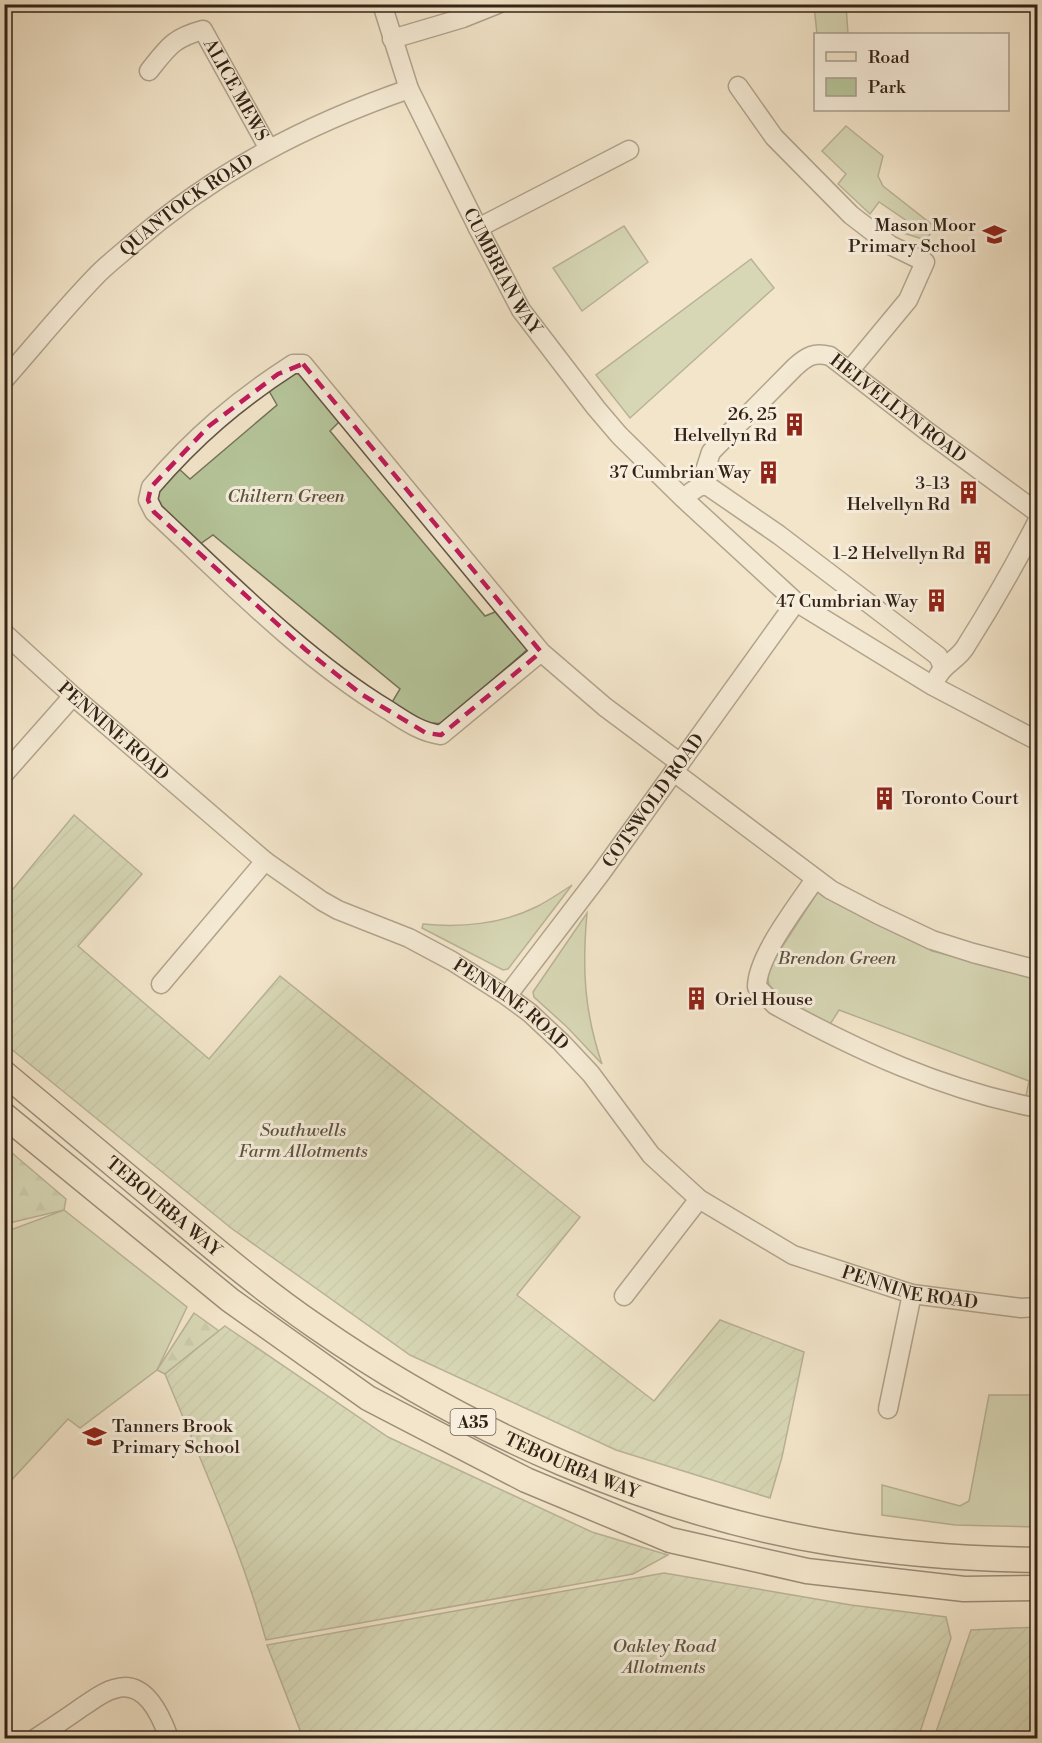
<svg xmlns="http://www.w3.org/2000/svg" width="1042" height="1743" viewBox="0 0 1042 1743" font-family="'Libre Bodoni',serif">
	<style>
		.green { fill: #b6c69b; stroke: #747459; stroke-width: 1.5 }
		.forest { fill: url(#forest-firs); stroke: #747459; stroke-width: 1.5 }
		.garden { fill: url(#garden-furrows); stroke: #747459; stroke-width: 1.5 }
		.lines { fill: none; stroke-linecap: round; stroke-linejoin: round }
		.minor-casing { stroke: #635444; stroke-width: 21 }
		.major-casing { stroke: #332317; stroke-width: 27 }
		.minor { stroke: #f7eedd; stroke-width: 18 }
		.major { stroke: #f3e5ca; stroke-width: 24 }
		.marked { fill: none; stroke: #c2185b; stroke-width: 4.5; stroke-dasharray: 12 8; stroke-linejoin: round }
		.labels { text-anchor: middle; stroke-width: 6; stroke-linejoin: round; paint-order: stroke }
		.shield { fill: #f7eedd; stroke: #6e6052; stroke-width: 1.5 }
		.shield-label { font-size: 16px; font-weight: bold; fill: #332317 }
		.street-label { font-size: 18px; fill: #332317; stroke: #f7eedd }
		.poi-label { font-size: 18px; fill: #332317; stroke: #f7eedd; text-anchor: end }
		.park-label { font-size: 18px; font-style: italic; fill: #5a543f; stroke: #f7eedd }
	</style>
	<defs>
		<pattern id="forest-firs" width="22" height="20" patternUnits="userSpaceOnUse" patternTransform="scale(1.5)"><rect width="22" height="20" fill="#b6c69b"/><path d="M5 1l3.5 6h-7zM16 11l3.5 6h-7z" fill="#9daa85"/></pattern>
		<pattern id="garden-furrows" width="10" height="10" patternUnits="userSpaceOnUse" patternTransform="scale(1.5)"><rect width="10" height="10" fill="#b6c69b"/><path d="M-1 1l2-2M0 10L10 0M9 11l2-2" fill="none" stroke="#9daa85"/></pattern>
	</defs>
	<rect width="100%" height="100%" fill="#f3e5ca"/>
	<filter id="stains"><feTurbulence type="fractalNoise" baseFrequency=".00333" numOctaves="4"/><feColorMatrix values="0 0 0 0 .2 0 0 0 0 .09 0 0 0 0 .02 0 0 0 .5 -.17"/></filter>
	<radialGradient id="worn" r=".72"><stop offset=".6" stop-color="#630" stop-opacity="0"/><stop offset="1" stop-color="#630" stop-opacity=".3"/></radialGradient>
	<!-- green -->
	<path class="green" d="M814,5H846L848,34H817Z
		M846,126L883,156L878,176L883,186L935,227L926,240L900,232L907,221L879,202L870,214L838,184L846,174L822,151Z
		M624,226L648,262L582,311L553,268Z
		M751,259L774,288L630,418L596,375Z
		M299,372L343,418L330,431L485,616L500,610L528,649L444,723C424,726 408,713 391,704L400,689L213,535L200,544L156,505L157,493L177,467L190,479L277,405L269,391L289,376Z
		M572,885L508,969L503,970L422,928L423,924C460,928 502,924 536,907C548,901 560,893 572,885Z
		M819,890L932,951L1037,978V1098L1026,1096L1029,1081L839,1010L829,1026L773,992C766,982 767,975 771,964Z
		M587,913C582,968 584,1011 602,1064L567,1027L534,997L533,992Z
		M64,1210L187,1307L157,1370L80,1428L68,1419L5,1487V1232Z
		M989,1395H1037V1527L955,1525L882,1515V1485L960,1506L969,1501Z"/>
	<!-- forest -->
	<path class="forest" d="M5,1147L66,1199L64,1210L5,1224Z
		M194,1313L219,1331L165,1374L157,1370Z"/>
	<!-- garden -->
	<path class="garden" d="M74,815L142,874L78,946L209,1059L280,976L580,1217L517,1295L654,1401L720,1320L804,1352L782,1457L770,1498L616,1450L410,1355L231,1228L5,1044V883L13,889Z
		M225,1326L388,1437L592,1532L668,1555L633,1574L266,1640C241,1549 201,1461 165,1374Z
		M664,1573L851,1605L946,1617L951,1638L918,1738H303L267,1645Z
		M1037,1627V1738H934L971,1630Z"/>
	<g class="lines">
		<defs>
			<g id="minor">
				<path id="s1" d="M382,4L409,89L478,228L521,310L596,408L619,435L684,499L796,602L933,686L1038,741"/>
				<path d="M392,39L463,18L498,4"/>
				<path id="s2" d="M149,71C168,47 173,38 203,30L269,149"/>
				<path d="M738,86L774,137L851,215L890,245L925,262L908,300L850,370"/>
				<path d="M478,228L629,150"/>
				<path id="s3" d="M4,380C34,346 63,310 95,277C106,265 120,255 132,244C215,172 305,125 409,89"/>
				<path id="s4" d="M700,486L711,452L795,367C807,356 814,352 830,356L928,432L1038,513"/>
				<path d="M691,492L700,486H708L779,535L938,656L943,667"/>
				<path id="s5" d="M4,633L73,696L265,861L322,901L338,910L409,938L452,961L507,996L530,1013L561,1042L591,1074L651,1155L699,1199L793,1255L912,1294L1021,1308L1038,1307"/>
				<path d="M541,652L441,735C420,732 405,721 388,710C301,657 228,581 154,512L148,500L151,487C194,437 237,400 293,364H303L541,652L605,707L680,763"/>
				<path d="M938,676C945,663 959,659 966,646C992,605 1016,563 1038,520"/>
				<path d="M674,772L831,890L877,914L932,940L973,953L1038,970"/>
				<path d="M4,774L73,696"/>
				<path d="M815,879C798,905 757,956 757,987L775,1005C858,1051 944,1090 1038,1108"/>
				<path d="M161,984L265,861"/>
				<path id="s6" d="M507,996L601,873L796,602"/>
				<path d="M624,1296L699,1199"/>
				<path d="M888,1409L912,1294"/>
				<path d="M36,1738C51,1728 67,1718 82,1707C92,1701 102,1692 114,1689C145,1678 161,1716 169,1738"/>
			</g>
			<g id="major">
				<path id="s7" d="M4,1073C57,1117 110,1161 162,1205C212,1247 261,1289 315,1326C467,1432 649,1513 832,1543C900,1554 969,1559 1038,1560"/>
				<path d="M4,1115L230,1300L368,1398L526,1480L670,1540L807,1571L964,1589L1038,1588"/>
			</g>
		</defs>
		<!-- minor casing -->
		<use href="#minor" class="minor-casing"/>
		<!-- major casing -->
		<use href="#major" class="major-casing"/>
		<!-- minor -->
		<use href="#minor" class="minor"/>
		<!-- major -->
		<use href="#major" class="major"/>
	</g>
	<!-- marked area -->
	<path d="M0 0H1042V1743H0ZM303,364L541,652L441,735L426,733L361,694L306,650L154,512L148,500L151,487L209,426L278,374Z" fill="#f3e5ca" fill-opacity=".55" fill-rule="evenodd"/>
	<path class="marked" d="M303,364L541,652L441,735L426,733L361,694L306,650L154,512L148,500L151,487L209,426L278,374Z"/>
	<!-- icons -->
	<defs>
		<symbol id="school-bare" viewBox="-9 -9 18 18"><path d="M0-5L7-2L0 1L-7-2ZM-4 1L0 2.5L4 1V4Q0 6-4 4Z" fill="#8f2418" stroke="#f7eedd" stroke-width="2.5" paint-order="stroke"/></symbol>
		<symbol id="building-bare" viewBox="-9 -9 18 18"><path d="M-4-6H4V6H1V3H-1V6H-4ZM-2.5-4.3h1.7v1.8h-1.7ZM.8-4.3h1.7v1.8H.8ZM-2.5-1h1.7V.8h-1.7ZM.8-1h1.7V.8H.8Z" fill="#8f2418" stroke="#f7eedd" stroke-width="2.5" paint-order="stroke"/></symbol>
	</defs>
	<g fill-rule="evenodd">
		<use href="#school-bare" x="978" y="218" width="33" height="33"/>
		<use href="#building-bare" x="778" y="408" width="33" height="33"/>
		<use href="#building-bare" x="752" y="456" width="33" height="33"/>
		<use href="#building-bare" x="952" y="476" width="33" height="33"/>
		<use href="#building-bare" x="966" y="536" width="33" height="33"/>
		<use href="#building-bare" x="920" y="584" width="33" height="33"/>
		<use href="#building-bare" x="868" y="782" width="33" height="33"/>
		<use href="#building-bare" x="680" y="982" width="33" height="33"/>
		<use href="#school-bare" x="78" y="1420" width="33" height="33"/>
	</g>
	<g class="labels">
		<!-- shield labels -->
		<rect class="shield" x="450.5" y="1409" width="45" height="26" rx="4.5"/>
		<g class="shield-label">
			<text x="473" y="1428">A35</text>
		</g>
		<!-- street labels -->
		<g class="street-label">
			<text dy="6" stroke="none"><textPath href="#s2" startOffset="138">ALICE MEWS</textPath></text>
			<text dy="6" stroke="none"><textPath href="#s3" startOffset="254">QUANTOCK ROAD</textPath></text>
			<text dy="6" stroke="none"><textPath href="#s1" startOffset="294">CUMBRIAN WAY</textPath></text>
			<text dy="6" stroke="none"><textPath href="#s4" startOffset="280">HELVELLYN ROAD</textPath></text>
			<text dy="6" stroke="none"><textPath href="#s5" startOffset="147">PENNINE ROAD</textPath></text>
			<text dy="6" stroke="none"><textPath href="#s6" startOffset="244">COTSWOLD ROAD</textPath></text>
			<text dy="6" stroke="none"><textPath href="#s5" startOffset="633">PENNINE ROAD</textPath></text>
			<text dy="6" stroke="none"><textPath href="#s7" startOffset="208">TEBOURBA WAY</textPath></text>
			<text dy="6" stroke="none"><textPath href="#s5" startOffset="1137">PENNINE ROAD</textPath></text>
			<text dy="6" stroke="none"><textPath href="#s7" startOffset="694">TEBOURBA WAY</textPath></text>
		</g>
		<!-- poi labels -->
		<g class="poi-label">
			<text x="976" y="231">Mason Moor<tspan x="976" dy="21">Primary School</tspan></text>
			<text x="777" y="420">26, 25<tspan x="777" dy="21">Helvellyn Rd</tspan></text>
			<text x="751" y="478">37 Cumbrian Way</text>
			<text x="950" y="489">3-13<tspan x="950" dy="21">Helvellyn Rd</tspan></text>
			<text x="965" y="559">1-2 Helvellyn Rd</text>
			<text x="918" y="607">47 Cumbrian Way</text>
			<text x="902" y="804" text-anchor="start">Toronto Court</text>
			<text x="715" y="1005" text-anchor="start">Oriel House</text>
			<text x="112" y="1432" text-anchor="start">Tanners Brook<tspan x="112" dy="21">Primary School</tspan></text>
		</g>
		<!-- park labels -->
		<g class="park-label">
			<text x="286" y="502">Chiltern Green</text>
			<text x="837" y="964">Brendon Green</text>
			<text x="303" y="1136">Southwells<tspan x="303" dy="21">Farm Allotments</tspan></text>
			<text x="664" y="1652">Oakley Road<tspan x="664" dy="21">Allotments</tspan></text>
		</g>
	</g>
	<!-- margin -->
	<rect width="1042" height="1743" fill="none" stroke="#f3e5ca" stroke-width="24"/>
	<rect x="6" y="6" width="1030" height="1731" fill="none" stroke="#332317" stroke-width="3"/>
	<rect x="12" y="12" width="1018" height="1719" fill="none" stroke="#332317" stroke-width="1.5"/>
	<!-- legend -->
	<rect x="814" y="33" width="195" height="78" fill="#f7eedd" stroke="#a99d8e" stroke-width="1.5"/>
	<rect x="826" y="52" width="30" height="9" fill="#f3e5ca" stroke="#a99d8e" stroke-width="1.5"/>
	<text x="868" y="63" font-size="18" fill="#332317">Road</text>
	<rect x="826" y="78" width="30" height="18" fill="#b6c69b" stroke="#a99d8e" stroke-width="1.5"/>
	<text x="868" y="93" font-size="18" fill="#332317">Park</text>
	<rect width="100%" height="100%" filter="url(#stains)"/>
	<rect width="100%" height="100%" fill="url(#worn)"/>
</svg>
